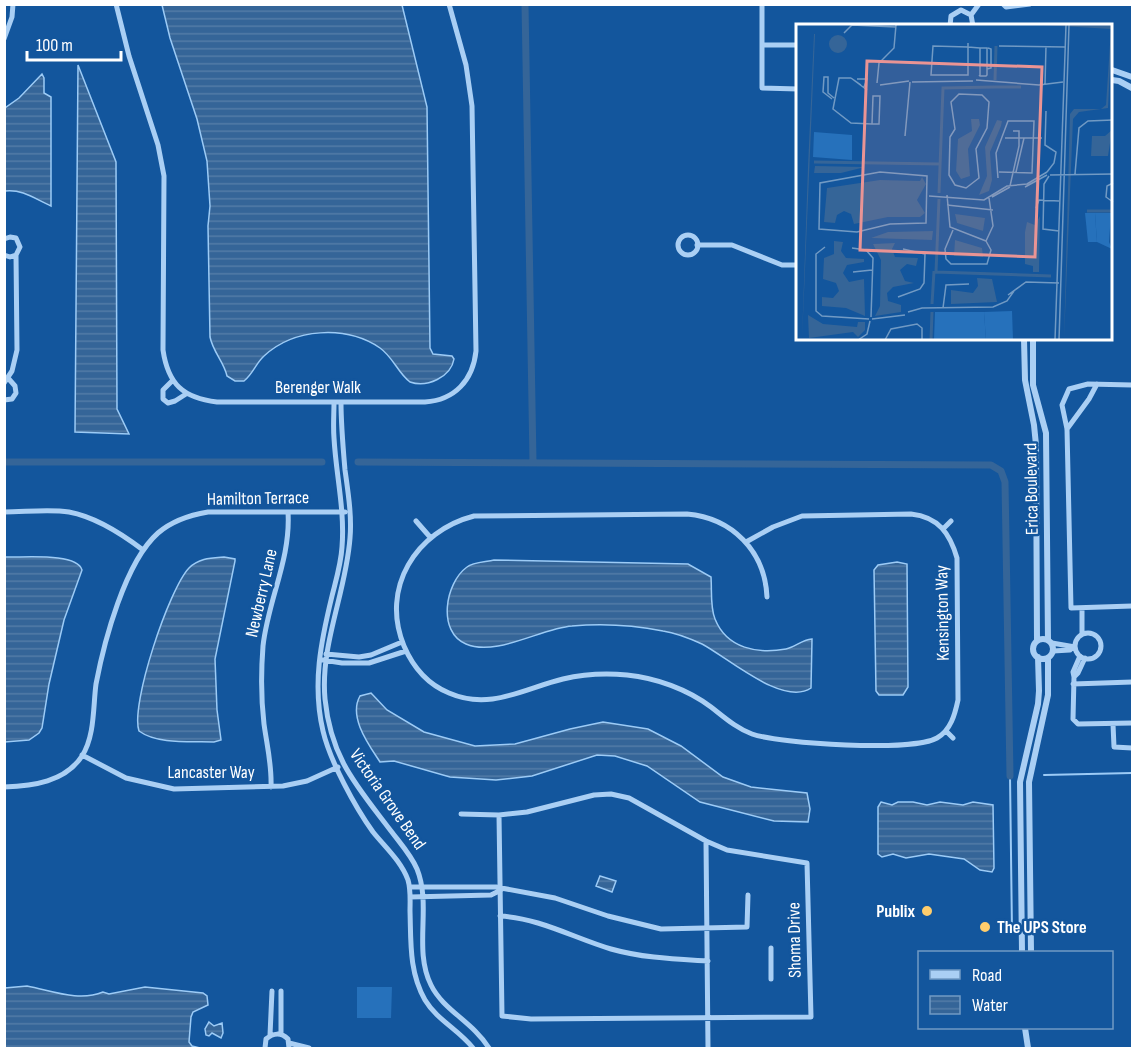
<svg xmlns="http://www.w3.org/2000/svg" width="1137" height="1053" viewBox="0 0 1137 1053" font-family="'Sofia Sans Condensed',sans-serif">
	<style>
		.green { fill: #2671bb }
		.water { fill: url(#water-rules); stroke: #9ccbf6; stroke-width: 1.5 }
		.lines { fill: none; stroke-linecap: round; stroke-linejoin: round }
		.stream { stroke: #9ccbf6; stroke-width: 2 }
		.canal { stroke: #356598; stroke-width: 7 }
		.minor { stroke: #aacff4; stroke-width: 5 }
		.tertiary { stroke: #aacff4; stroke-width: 6 }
		.poi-dot { fill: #ffcd6c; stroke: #13569d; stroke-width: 2 }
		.labels { text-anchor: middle; stroke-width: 5; stroke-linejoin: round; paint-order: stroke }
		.street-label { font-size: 18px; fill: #fff; stroke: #13569d }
		.poi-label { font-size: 18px; font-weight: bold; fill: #fff; stroke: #13569d; text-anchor: end }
		.inset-river { fill: none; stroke: #356598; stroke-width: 3 }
		.inset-road { fill: none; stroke: #719ac4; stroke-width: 1.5 }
		.view { fill: #ea9494; fill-opacity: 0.15; stroke: #ea9494; stroke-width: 3 }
		.inset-edge { fill: none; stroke: #fff; stroke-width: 3 }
	</style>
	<defs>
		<pattern id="water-rules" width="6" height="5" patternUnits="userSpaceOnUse" patternTransform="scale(1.5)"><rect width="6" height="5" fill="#356598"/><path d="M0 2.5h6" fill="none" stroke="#537ca7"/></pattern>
	</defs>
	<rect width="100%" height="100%" fill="#13569d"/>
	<!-- green -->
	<path class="green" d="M357,987H392L391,1018H357Z"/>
	<!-- water -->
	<path class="water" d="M162,5H402L427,107L430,348L433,354L452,356L454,359C451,377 427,388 410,382C398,373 393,357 380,348C346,325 294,328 264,356C256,363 253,374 244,381H235L227,376C224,362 213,352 210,337L208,226L210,206L207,161L197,119L170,38Z
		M78,65L116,162L117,409L129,434L75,432Z
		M42,74L44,78V93L51,97V206C35,199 23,189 5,191V108L19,98Z
		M5,557C21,558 77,552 82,570L64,620L49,684L42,728L39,733L29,740L5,742Z
		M224,557L235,559V561L215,659L217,710L221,740L214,742C192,741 158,745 139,731C130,705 169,589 189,568C199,558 211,558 224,557Z
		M494,560L688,564L711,577C712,591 710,607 715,619C727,649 758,654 786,649C796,647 801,640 812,639L811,688C783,707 727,657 702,644C691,639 676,633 663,631C633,625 603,623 572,626C542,628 496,657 466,644C437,632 445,583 467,567C473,562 486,562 494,560Z
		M897,562L907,564L908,687L903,695H879L876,691L874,570L878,565Z
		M371,693L387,710L424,732L475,746L515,744L570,729L603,722L648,729L681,746L723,777L751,787L807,793L810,809L808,822L774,821L700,802L647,766L615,756L597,755L532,776L496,780L450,777L394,761L380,762C369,745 348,717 360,696Z
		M881,802L892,805L898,802H913L927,805L940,802L963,805L973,802L993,805L994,868L992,872L980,870L964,859L929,854L906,858L893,854L882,857L878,854V807Z
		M600,876L616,881L612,892L596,886Z
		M27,986C53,991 79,1002 103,992L109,994L145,987L203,993L207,996L208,1005L193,1012L191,1017L189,1042L192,1046L200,1048H5V988Z
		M209,1022L214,1026L222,1023L223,1033L221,1038L212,1033L209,1036L206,1035L205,1029Z"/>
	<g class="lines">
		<!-- stream -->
		<path class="stream" d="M1044,775L1132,773
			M1010,776L1012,932"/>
		<!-- canal -->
		<path class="canal" d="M525,4L533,462
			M4,462H322
			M358,462L991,465L1001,471L1005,482L1010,776"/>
		<!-- minor -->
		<path class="minor" d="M116,4L129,56L158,145L164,176L163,350C168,384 183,398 217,402H425C455,400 473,380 476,351L472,106L466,65L449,4
			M762,4V88L798,89
			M1003,4L1006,7L1030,4
			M971,15L979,4
			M950,26L951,16L961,10L971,15L973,26
			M4,39L12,17L13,4
			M762,45H798
			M678 245a10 10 0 1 1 20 0a10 10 0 1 1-20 0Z
			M4,239L10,237L16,238L20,247L16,255L10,257L4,255
			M697,245H732L782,265H798
			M173,380L163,390V399L168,403L175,401L186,394
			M4,383L12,371L17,350L16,255
			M1132,385L1088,384L1069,389L1062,405L1067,429L1071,608L1132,606
			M4,400L12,399L16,393L15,386L8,378
			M334,402C334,414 333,426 334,438C336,475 345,510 342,547C341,564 336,580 332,596C321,641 312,684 323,731C330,761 355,807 373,832C385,847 401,861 408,880C411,890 410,901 410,911C411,942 409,972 425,1000C437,1020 459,1030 473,1048
			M341,402C341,425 343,447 345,470C348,492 352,516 350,538C346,593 320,644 325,699C331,759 357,786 391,831C400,843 411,855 417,869C432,906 413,949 431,985C443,1010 473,1022 489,1048
			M1067,429L1089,399L1097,384
			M4,512C25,512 49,509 69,512C96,517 122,534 143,550
			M416,521L430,537
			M944,528L951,521
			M746,542L773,527L802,516L911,514C939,517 950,534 957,558L958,700C955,714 951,730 937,738C913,752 780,744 752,734C736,728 724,717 711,707C687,689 656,678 627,675C605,673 584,674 563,679C525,688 490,711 449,693C427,684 413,667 404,646C380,588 416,531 474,516L687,514C732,518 765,551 767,597
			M1082,608V634
			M1075 646a13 13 0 1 1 26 0a13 13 0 1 1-26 0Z
			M1052,643L1075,647
			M1053,651L1070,650L1072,647
			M326,654L359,657L371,655L402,642
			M1080,656L1073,672L1074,677L1078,673L1085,658
			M323,660L342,663H369L406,651
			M1074,677L1073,719L1078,724L1132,723
			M1073,684L1132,682
			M1113,724L1114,747L1132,748
			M946,731L953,738
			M82,755L126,778L174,789L283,786L307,781L338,767
			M4,787C33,786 65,782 82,756C95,736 93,706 96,684C104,642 125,562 158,533C172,521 190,515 208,512H345
			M271,787C272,765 267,746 264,724C261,699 261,672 263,646C268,600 291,559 288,512
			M461,814L499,815L527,812L594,795L611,794L629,798L706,841L727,850L807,863L811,1017L531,1019L502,1016L499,815
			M706,841L708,1048
			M410,887H496L555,898L608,916L661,929L747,927L748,895
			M410,897L491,895L501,890
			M500,916C539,918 574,938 611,949C643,958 675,959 708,961
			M771,979V948
			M281,1034V991
			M270,1035L272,991
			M289,1043L309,1048
			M265,1048L266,1039C273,1033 281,1032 288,1039L289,1048"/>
		<!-- tertiary -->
		<path class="tertiary" d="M1112,70L1132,77
			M1112,80L1119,81L1132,88
			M1024,339L1025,380L1034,425L1036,445L1037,640
			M1033,339V385L1046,433L1048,640
			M1033 649a10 10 0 1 1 20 0a10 10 0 1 1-20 0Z
			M1022,952L1020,782L1038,704L1039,691L1038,657
			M1031,952L1029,782L1048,695V658
			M1025,1028L1028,1048"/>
	</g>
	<!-- markers -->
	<g class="poi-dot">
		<circle cx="927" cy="911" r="6"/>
		<circle cx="985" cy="927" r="6"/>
	</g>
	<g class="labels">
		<!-- street labels -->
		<g class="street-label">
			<text x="318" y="393">Berenger Walk</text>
			<text transform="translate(1031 489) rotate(-91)" y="6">Erica Boulevard</text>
			<text transform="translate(258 498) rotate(-1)" y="6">Hamilton Terrace</text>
			<text transform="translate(261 593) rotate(-77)" y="6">Newberry Lane</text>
			<text transform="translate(942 613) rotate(-91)" y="6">Kensington Way</text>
			<text x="211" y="778">Lancaster Way</text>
			<text transform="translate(388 799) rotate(55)" y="6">Victoria Grove Bend</text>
			<text transform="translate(794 940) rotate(-91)" y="6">Shoma Drive</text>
		</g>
		<!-- poi labels -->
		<g class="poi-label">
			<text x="915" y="917">Publix</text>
			<text x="997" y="933" text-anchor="start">The UPS Store</text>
		</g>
	</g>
	<!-- overview -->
	<g transform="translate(796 24)">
		<rect width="316" height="316" fill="#13569d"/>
		<path d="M289,189H299L301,218H292Z" fill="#2671bb"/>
		<path d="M18,108L56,111V136L17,133ZM299,189H315L313,218L316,225L301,218ZM139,288H188L190,316H138Z" fill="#2671bb"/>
		<path d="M216,287L217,316H190L188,288Z" fill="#2671bb"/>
		<path d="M247,1H316L312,84L283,88L277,95L268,316L274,90L278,85H305L310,81L315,5ZM18,10H19L6,316L12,143ZM33 20a9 9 0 1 1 18 0a9 9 0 1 1-18 0ZM175,95H183L184,101L172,125L174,152L165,155L160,147L162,115L176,107ZM201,96L206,97L205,102L194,128L196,156L193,167L183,171L191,152L189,123ZM316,106L312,132H295L296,112H309ZM19,142L69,143L45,149H18ZM126,153L130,160L121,176L129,189L124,193H92L58,200L55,190L48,187L41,191L39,199L28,198L31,164L84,156L124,157ZM159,190L189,194L187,207L161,199ZM244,192L243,248H237V242L229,240V208L231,198L239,201ZM137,207L136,216L75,214L92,208ZM159,216L186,224L187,233L158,232ZM38,217L47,218L45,227L50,234L68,235V238L51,241L47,249L53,258L68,255L69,292L50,284L26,282V273L37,274L43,267L40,259L27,255L28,234L38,230ZM99,219L96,225L99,233L122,234L120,242L111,240L104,246L109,257L118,259L97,263L91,269L92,277L105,281V288L79,292L84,282L85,236L77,220ZM181,254L196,255L201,278L155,280V266L177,269L182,262ZM12,291L27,300L61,303L62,298H69V306L62,313L57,308L13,314Z" fill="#356598"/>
		<path class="inset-river" d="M199,56L200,22M199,63H225M18,138L144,140M143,169L147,64L199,63M143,175L140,248L255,252M291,187H317M136,280L138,247M135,316L136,288"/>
		<path class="inset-road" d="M48,9L56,1L100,3M172,19V51H135L137,22L172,23L184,24M203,22L269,23M191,45L195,44V25L192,24M183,51L184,52H190L191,51V24H184V52M55,54H43L37,85L55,99L76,100H83L84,72H77L76,100M61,55H71L68,63M180,56L243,61L267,58M116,58L177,57M81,59L83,39L98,24L100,1M65,61L55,54L71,66M84,61L113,57M249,61L250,22M163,70L186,71L193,78L191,104L180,125L183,154L170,164L159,161L153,151L154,113L159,105L155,78ZM36,75L27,68L28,53H32V69L38,74M250,87L249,121L260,128L258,139L251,148M109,112L114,58M209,114H246M84,148L131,152L130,199L94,200L61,208L23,205L24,159ZM220,148L228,114M279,150L283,104L292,97L317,96M254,151L317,150M253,152L248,160L247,205L263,207M202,154L200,129L212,97H238L236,149L203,148M317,159L311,162L310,173L317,178M214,162L223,122V107H217M229,163L251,151M151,171L154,203L190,217M133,172L188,176L211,162L231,160L251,148M196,173L214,163M151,181L197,186M240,184L243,176L263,177M157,206L149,225L150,235L155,240H191L195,226L190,217M190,217L197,202L193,174M29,223L20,230V287L26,292L73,295M56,224L70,226L77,234L75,293M57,248L76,246M212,271L230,258L263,259M102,273L124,265L128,259L129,230L107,225M147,284L150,261L173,260M112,288L126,284L197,283L211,277L218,267M76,295L109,291M62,316L71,310L74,297M89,316L95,305L121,300L126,304V316M259,316L270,1M263,316L273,1"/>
		<path class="view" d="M71,37L246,43L239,233L64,226Z"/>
		<rect width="316" height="316" class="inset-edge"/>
	</g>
	<!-- border -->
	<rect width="1137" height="1053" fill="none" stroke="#ffffff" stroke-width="12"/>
	<!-- legend -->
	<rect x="918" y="951" width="195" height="78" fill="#13569d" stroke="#719ac4" stroke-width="1.5"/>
	<rect x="930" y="970" width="30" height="9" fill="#aacff4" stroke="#719ac4" stroke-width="1.5"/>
	<text x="972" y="981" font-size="18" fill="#ffffff">Road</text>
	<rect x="930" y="996" width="30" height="18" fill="url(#water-rules)" stroke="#719ac4" stroke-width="1.5"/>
	<text x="972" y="1011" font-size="18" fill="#ffffff">Water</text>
	<!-- scale -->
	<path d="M27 51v9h94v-9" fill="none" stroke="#ffffff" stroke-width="3"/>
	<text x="36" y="51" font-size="18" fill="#ffffff" stroke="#13569d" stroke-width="4.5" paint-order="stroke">100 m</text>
</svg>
